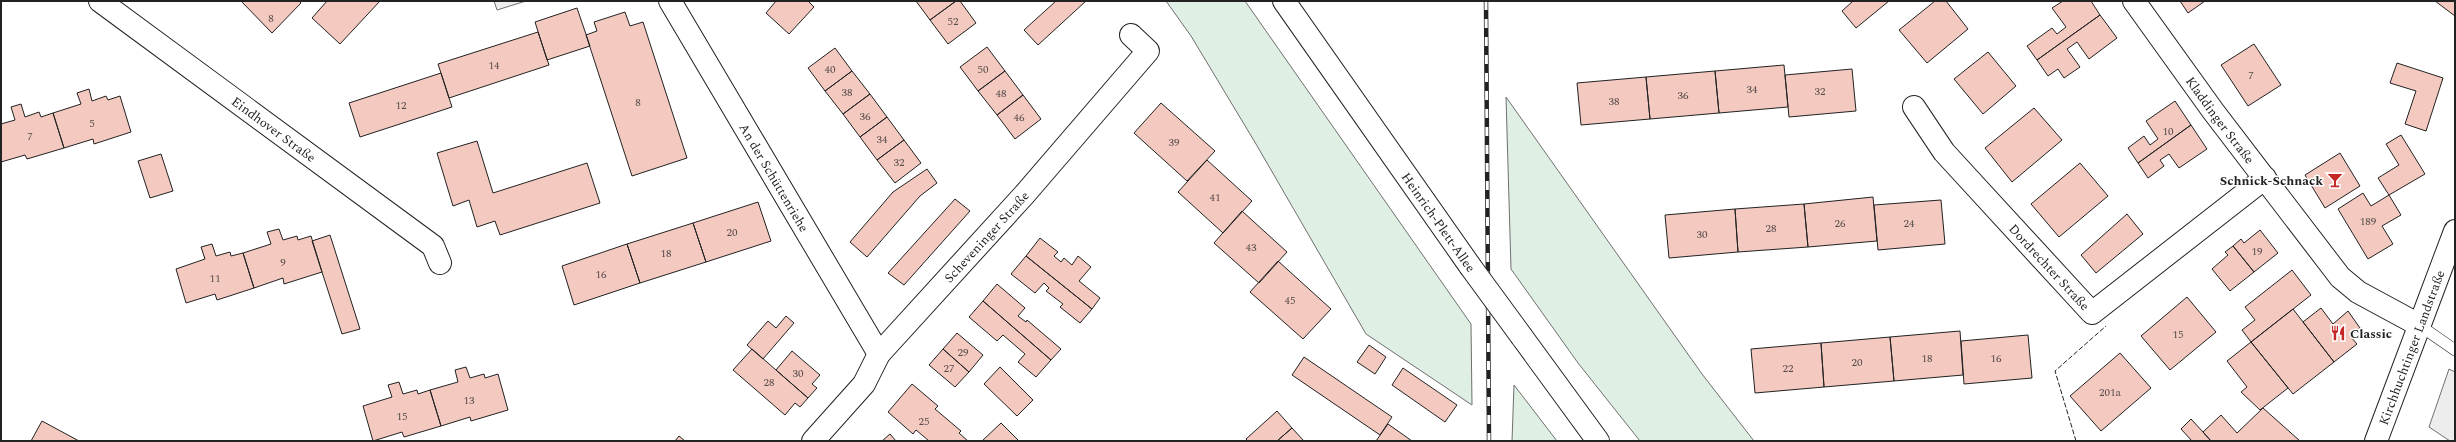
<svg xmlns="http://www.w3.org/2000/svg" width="2456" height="442" viewBox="0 0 2456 442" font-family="Spectral,serif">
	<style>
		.green { fill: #e0efe3; stroke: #6f6f6f }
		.parking { fill: #ededed; stroke: #6f6f6f }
		.building { fill: #f3c9c0; stroke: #222 }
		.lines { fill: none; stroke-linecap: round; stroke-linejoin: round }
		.lane-casing { stroke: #222; stroke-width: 12 }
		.street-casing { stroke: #222; stroke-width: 24 }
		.secondary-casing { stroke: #222; stroke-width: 24 }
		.lane { stroke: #fff; stroke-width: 11 }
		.street { stroke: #fff; stroke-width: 22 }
		.secondary { stroke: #fff; stroke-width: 22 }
		.rail-casing { stroke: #222; stroke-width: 4.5 }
		.rail { stroke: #fff; stroke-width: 3; stroke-dasharray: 9; stroke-linecap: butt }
		.secondary-bridge-casing { stroke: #222; stroke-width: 24; stroke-linecap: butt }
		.secondary-bridge { stroke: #fff; stroke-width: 22 }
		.fence { stroke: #222; stroke-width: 1; stroke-dasharray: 5 2; stroke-linecap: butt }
		.labels { text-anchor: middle; stroke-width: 3; stroke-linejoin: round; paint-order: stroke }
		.number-label { font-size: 11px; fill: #564c4a }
		.street-label { font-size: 13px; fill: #222; stroke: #fff }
		.poi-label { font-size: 13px; font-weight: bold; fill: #222; stroke: #fff; text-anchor: end }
	</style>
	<rect width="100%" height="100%" fill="#fff"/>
	<!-- green -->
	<path class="green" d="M1166,1H1245L1471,324L1472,405L1366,334L1256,144L1191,36Z
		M1506,97L1702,374L1754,441H1640L1578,363L1511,269Z
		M1514,385L1557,441H1512Z"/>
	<!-- parking -->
	<path class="parking" d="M494,1H526L497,10Z
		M2449,369L2455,372V441H2450L2429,427Z"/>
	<!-- building -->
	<path class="building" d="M241,1H299L301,3L272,33Z
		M327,1H380L340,44L312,18Z
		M776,1H808L814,7L789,34L766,13Z
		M916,1H956L930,20Z
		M956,1H960L976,23L948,44L930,20Z
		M1056,1H1086L1038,45L1024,30Z
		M1853,1H1889L1856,28L1842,11Z
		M1935,1H1946L1968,29L1927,63L1899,30Z
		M2063,1H2091L2100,15L2037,60L2027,46L2052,28L2057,34L2066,27L2052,8Z
		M2180,1H2205L2188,13Z
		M2435,1H2455V16Z
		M577,8L590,46L547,60L535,22Z
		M625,12L630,26L643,22L687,158L632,176L586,35L597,31L594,22Z
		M2100,15L2117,38L2089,59L2077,42L2067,49L2080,67L2064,78L2058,69L2048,76L2037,60Z
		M538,32L549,65L449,98L438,64Z
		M2254,44L2281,85L2248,106L2221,65Z
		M987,47L1005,71L978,91L960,67Z
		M835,48L852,71L825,91L808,68Z
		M1988,52L2016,86L1983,114L1954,79Z
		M2397,63L2443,78L2426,131L2405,124L2416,91L2390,83Z
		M1784,65L1788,107L1719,113L1715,71Z
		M1852,69L1856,111L1789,117L1785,75Z
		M852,71L870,94L843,114L825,91Z
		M1005,71L1023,95L997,115L978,91Z
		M1715,71L1719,113L1650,119L1646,77Z
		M441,73L452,107L360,137L349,103Z
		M1646,77L1650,119L1581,125L1577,83Z
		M89,89L92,101L106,96L108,100L120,96L131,132L94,144L93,139L64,148L53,113L81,104L77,93Z
		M870,94L887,117L860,137L843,114Z
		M1023,95L1041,119L1015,139L997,115Z
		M2175,101L2191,125L2138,163L2128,148L2144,136L2150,145L2158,139L2146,121Z
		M1161,103L1215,151L1187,181L1134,133Z
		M21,104L25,117L39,112L41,117L53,113L64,148L27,159L25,155L1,162V124L15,120L11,107Z
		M2034,108L2062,140L2012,182L1985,148Z
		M887,117L904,140L877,160L860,137Z
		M2191,125L2207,149L2179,168L2169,154L2160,160L2164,166L2148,178L2138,163Z
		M2401,135L2425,174L2389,195L2378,178L2399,165L2386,144Z
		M904,140L921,163L895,183L877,160Z
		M477,141L493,193L587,163L600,203L500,235L495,221L477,227L469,200L453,206L437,153Z
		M2340,153L2360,186L2325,208L2305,175Z
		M161,154L173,191L150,198L138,161Z
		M1207,160L1252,201L1223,233L1178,192Z
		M2080,163L2108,196L2059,237L2031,204Z
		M927,169L937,183L920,196L867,257L850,242L893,192Z
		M2363,193L2371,206L2389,195L2401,215L2382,226L2393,244L2368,259L2338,209Z
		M1873,197L1877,241L1808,247L1804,204Z
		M955,199L970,211L904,285L888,273Z
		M1941,200L1945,244L1878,250L1874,205Z
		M758,202L771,241L706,262L693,223Z
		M1804,204L1808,247L1738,252L1735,209Z
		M1735,209L1738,252L1669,258L1665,215Z
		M1242,211L1287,252L1259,283L1214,243Z
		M2127,214L2143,234L2096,273L2081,255Z
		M693,223L706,262L640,283L627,244Z
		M279,229L283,240L297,236L298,240L311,236L322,272L284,284L283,278L254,288L243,253L271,244L267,232Z
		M2260,230L2278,253L2254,272L2233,246L2241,239L2244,243Z
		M330,235L360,329L342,334L312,241Z
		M1040,238L1058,252L1054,256L1061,262L1064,258L1072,265L1078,256L1091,267L1079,281L1100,298L1092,309L1026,256Z
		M212,244L216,256L230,252L231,256L243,253L254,288L217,300L215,294L186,303L176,269L205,259L201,247Z
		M627,244L640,283L574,305L562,266Z
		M2233,246L2254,272L2230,291L2212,269L2228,255L2225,252Z
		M1026,256L1092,309L1080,323L1060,307L1063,304L1046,291L1049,288L1044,283L1035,293L1011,274Z
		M1278,261L1331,309L1303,339L1250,292Z
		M2292,270L2311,295L2251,342L2242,330L2255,320L2245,307Z
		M997,284L1025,308L1018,316L1026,322L1027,320L1061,349L1051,360L983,301Z
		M2187,297L2216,332L2170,370L2141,336Z
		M983,301L1051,360L1036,377L1018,362L1025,354L1003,335L997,341L969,317Z
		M2321,308L2333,324L2348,311L2360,328L2350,336L2357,344L2334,362L2303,322Z
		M2293,309L2334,362L2293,394L2251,342Z
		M786,316L794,323L763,359L747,345L768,321L776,328Z
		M1960,331L1963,375L1894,381L1890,337Z
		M957,333L983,355L969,372L943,349Z
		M2028,335L2032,378L1964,384L1961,341Z
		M1890,337L1894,381L1824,387L1821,343Z
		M2251,342L2288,388L2260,410L2241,392L2247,387L2227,361Z
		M1821,343L1824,387L1755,393L1751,349Z
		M1369,345L1386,357L1375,374L1357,362Z
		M752,349L808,398L800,407L795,403L785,415L733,370Z
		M943,349L969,372L955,387L929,365Z
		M792,351L820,375L812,384L817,388L808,398L776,370Z
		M2120,353L2151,388L2101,431L2070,396Z
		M1304,357L1392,417L1380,435L1292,375Z
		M466,367L470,378L484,374L485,378L498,374L508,410L471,421L470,417L441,426L430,390L458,382L455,370Z
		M1000,367L1033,400L1017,416L984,384Z
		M1403,368L1457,405L1445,422L1392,385Z
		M399,382L403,394L417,390L418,394L430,390L441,426L404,437L402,432L373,441L363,406L392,397L388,385Z
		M912,384L938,406L935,409L961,431L959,433L968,441H929L916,430L913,434L888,412Z
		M2263,408L2300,441H2211L2203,432L2221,415L2237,433Z
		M1277,411L1292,428L1277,441H1248L1246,439Z
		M2191,419L2203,432L2211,441H2192L2181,429Z
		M42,421L79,441H31Z
		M1001,423L1019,441H982Z
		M1388,424L1412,441H1376Z
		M1292,428L1304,441H1277Z
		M890,434L896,441H882Z
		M679,436L685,441H675Z"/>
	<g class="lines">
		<defs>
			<path id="lane" d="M2419,325L2455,350"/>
			<g id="street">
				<path id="s1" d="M100,1L433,246L440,263"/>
				<path id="s2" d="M670,1L879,354"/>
				<path id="s3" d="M2134,1L2213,111L2340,277L2358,292L2419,325"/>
				<path id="s4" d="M1914,107L1944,152L2092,313L2265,178"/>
				<path id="s5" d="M813,441L864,384L879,354L1024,195L1148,51L1131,35"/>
			</g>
			<g id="secondary">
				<path d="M1284,1L1470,266"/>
				<path d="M1522,337L1598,441"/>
				<path id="s6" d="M2376,441L2455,231"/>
			</g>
		</defs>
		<!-- lane casing -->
		<use href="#lane" class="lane-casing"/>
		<!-- street casing -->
		<use href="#street" class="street-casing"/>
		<!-- secondary casing -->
		<use href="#secondary" class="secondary-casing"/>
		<!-- lane -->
		<use href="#lane" class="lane"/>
		<!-- street -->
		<use href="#street" class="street"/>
		<!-- secondary -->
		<use href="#secondary" class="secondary"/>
		<defs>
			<path id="rail" d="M1486,1L1489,441"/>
		</defs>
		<!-- rail casing -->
		<use href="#rail" class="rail-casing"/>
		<!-- rail -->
		<use href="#rail" class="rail"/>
		<defs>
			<path id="secondary-bridge" d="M1470,266L1522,337"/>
		</defs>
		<!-- secondary-bridge casing -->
		<use href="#secondary-bridge" class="secondary-bridge-casing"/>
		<!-- secondary-bridge -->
		<use href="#secondary-bridge" class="secondary-bridge"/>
		<!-- fence -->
		<path class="fence" d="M2076,441L2055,371L2106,326"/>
	</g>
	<!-- icons -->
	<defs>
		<symbol id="bar-bare" viewBox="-9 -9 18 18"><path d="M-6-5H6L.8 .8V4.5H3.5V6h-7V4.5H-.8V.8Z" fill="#c62828" stroke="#fff" stroke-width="2.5" paint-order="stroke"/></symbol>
		<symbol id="restaurant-bare" viewBox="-9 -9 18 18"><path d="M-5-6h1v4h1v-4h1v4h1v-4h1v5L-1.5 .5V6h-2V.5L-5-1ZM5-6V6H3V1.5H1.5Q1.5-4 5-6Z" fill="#c62828" stroke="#fff" stroke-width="2.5" paint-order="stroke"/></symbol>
	</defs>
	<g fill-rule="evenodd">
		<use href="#bar-bare" x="2324" y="169" width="22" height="22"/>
		<use href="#restaurant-bare" x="2327" y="322" width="22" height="22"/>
	</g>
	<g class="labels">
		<!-- number labels -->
		<g class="number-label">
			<text x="271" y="22">8</text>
			<text x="953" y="25">52</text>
			<text x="494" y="69">14</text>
			<text x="830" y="73">40</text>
			<text x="983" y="73">50</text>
			<text x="2251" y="79">7</text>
			<text x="1752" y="93">34</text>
			<text x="1820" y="95">32</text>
			<text x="847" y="96">38</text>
			<text x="1001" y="97">48</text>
			<text x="1683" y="99">36</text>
			<text x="1614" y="105">38</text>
			<text x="638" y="106">8</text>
			<text x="401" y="109">12</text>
			<text x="865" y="120">36</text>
			<text x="1019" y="121">46</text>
			<text x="92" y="127">5</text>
			<text x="2168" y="135">10</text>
			<text x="30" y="140">7</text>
			<text x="882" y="143">34</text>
			<text x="1174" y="146">39</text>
			<text x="899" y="166">32</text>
			<text x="1215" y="201">41</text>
			<text x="2368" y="225">189</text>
			<text x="1840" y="227">26</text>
			<text x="1909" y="227">24</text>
			<text x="1771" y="232">28</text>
			<text x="732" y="236">20</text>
			<text x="1702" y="238">30</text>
			<text x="1251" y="251">43</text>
			<text x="2257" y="255">19</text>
			<text x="666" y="257">18</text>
			<text x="283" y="266">9</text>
			<text x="601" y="278">16</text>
			<text x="215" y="282">11</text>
			<text x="1290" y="304">45</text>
			<text x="2178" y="338">15</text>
			<text x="963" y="356">29</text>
			<text x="1927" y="362">18</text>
			<text x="1996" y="362">16</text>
			<text x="1857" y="366">20</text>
			<text x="949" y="372">27</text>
			<text x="1788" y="372">22</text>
			<text x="798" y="377">30</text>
			<text x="769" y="386">28</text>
			<text x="2110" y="396">201a</text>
			<text x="469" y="404">13</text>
			<text x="402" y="420">15</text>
			<text x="924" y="425">25</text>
		</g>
		<!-- street labels -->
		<g class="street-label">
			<text dy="5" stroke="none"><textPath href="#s3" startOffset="147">Kladdinger Straße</textPath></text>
			<text dy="5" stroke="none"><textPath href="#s1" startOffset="216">Eindhover Straße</textPath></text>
			<text dy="5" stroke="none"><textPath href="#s2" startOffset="205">An der Schüttenriehe</textPath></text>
			<text transform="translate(1439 222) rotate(55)" y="5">Heinrich-Plett-Allee</text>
			<text dy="5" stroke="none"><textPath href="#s5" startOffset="269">Scheveninger Straße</textPath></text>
			<text dy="5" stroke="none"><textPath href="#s4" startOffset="210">Dordrechter Straße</textPath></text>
			<text dy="5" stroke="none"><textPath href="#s6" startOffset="100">Kirchhuchtinger Landstraße</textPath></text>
		</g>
		<!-- poi labels -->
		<g class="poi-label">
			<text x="2323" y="185">Schnick-Schnack</text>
			<text x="2350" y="338" text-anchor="start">Classic</text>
		</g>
	</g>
	<!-- border -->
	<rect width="2456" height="442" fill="none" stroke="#222222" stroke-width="4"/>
</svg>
